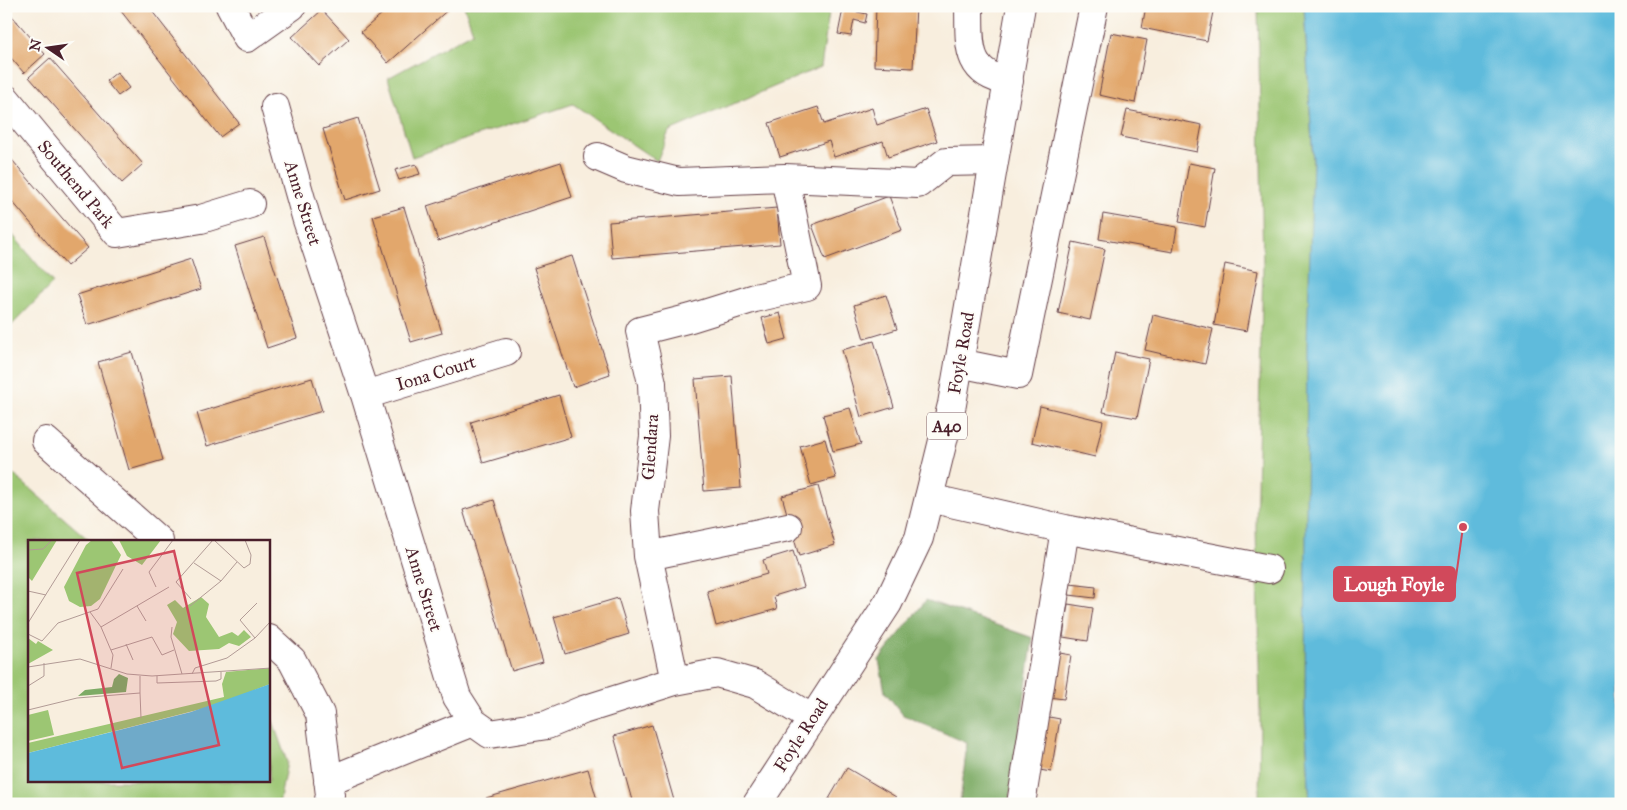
<svg xmlns="http://www.w3.org/2000/svg" width="1627" height="810" viewBox="0 0 1627 810" font-family="'IM FELL Great Primer',serif">
	<style>
		.green { fill: #9cc673; stroke: #73724f }
		.forest { fill: #7dab65; stroke: #646548 }
		.water { fill: #5ebbdc; stroke: #546d84 }
		.building { fill: #e2a76c }
		.lines { fill: none; stroke-linecap: round; stroke-linejoin: round }
		.minor-casing { stroke: #643e46; stroke-width: 30 }
		.major-casing { stroke: #643e46; stroke-width: 30 }
		.minor { stroke: #fff; stroke-width: 28 }
		.major { stroke: #fff; stroke-width: 28 }
		.labels { text-anchor: middle; stroke-width: 4; stroke-linejoin: round; paint-order: stroke }
		.shield { fill: #fdfcf7; stroke: #806168; stroke-width: 1 }
		.shield-label { font-size: 16px; font-weight: bold; fill: #4a1f2b }
		.street-label { font-size: 18px; fill: #4a1f2b; stroke: #fdfcf7 }
		.inset-road { fill: none; stroke: #b29b96; stroke-width: 1 }
		.view { fill: #d1495b; fill-opacity: 0.15; stroke: #d1495b; stroke-width: 2.5 }
		.inset-edge { fill: none; stroke: #4a1f2b; stroke-width: 2.5 }
		.leader { fill: none; stroke: #d1495b; stroke-width: 2 }
		.callout-dot { fill: #d1495b; stroke: #fdfcf7; stroke-width: 2 }
		.callout { fill: #d1495b; stroke: #d1495b; stroke-width: 2 }
		.callout-label { font-size: 19px; text-anchor: middle; font-weight: bold; fill: #fff }
	</style>
	<rect width="100%" height="100%" fill="#fdfcf7"/>
	<filter id="ink" filterUnits="userSpaceOnUse"><feTurbulence type="fractalNoise" baseFrequency=".02" numOctaves="2"/><feDisplacementMap in="SourceGraphic" scale="10" xChannelSelector="R" yChannelSelector="G"/><feConvolveMatrix kernelMatrix="1 2 1 2 8 2 1 2 1" color-interpolation-filters="sRGB"/></filter>
	<filter id="wash" filterUnits="userSpaceOnUse"><feTurbulence type="fractalNoise" baseFrequency=".0096" numOctaves="4" result="noise"/><feDisplacementMap in="SourceGraphic" scale="20" xChannelSelector="R" yChannelSelector="G"/><feGaussianBlur stdDeviation="1.12" result="paint"/><feColorMatrix in="noise" values="0 0 0 0 0 0 0 0 0 0 0 0 0 0 0 0 0 1.4 0 .05"/><feComposite in="paint" operator="in"/></filter>
	<g filter="url(#wash)">
		<rect width="100%" height="100%" fill="#f8eede"/>
		<!-- green -->
		<path class="green" d="M464,6H830L821,67L669,131L657,161L573,104L412,157L388,78L473,32Z
			M1258,6H1304L1313,161L1305,710L1310,804H1259L1260,712L1256,526L1263,267Z
			M6,227L53,283L6,331Z
			M6,468L90,541H29V781H269V710L287,762L279,804H6Z"/>
		<!-- forest -->
		<path class="forest" d="M926,600L1033,638L1009,804H960L967,743L903,715L885,692L879,660Z"/>
		<!-- water -->
		<path class="water" d="M1304,6H1621V804H1310L1305,710L1307,344L1313,161Z"/>
		<g id="blocks">
			<!-- building -->
			<path class="building" d="M117,6H148L239,123L220,137Z
				M391,6H452L388,63L361,32Z
				M876,6H916L913,68L874,66Z
				M1146,6L1214,7L1207,41L1142,28Z
				M6,9L45,54L24,73L6,52Z
				M843,9L867,14L865,23L854,20L851,36L838,34Z
				M322,10L349,39L319,66L292,37Z
				M1111,33L1147,40L1135,103L1099,95Z
				M50,58L143,164L122,183L29,77Z
				M117,72L129,88L118,96L106,81Z
				M818,107L824,124L872,108L877,125L926,109L937,141L888,157L883,141L834,157L829,141L780,157L769,123Z
				M1127,110L1202,125L1197,152L1121,137Z
				M358,118L380,189L345,200L323,129Z
				M6,153L88,248L67,266L6,194Z
				M561,162L572,197L438,241L427,206Z
				M1189,163L1215,168L1205,227L1179,222Z
				M416,164L420,174L399,180L395,170Z
				M889,196L902,230L825,259L812,225Z
				M404,207L442,333L411,342L373,216Z
				M777,208L780,244L612,258L609,222Z
				M1103,214L1177,227L1173,252L1099,239Z
				M264,237L297,338L267,348L235,246Z
				M1073,242L1105,249L1090,320L1058,313Z
				M572,256L610,374L573,387L534,268Z
				M191,259L201,289L87,325L77,295Z
				M1225,264L1258,271L1247,331L1214,325Z
				M886,295L897,329L864,339L854,305Z
				M780,313L787,339L769,344L762,318Z
				M1153,315L1213,329L1205,364L1145,350Z
				M874,341L894,407L861,417L842,350Z
				M132,352L163,460L129,470L98,362Z
				M1115,352L1149,359L1137,418L1103,412Z
				M732,376L741,488L704,491L695,379Z
				M312,378L322,411L207,446L197,413Z
				M559,395L571,437L483,463L471,422Z
				M1040,406L1103,421L1095,457L1032,442Z
				M850,408L861,444L833,451L823,415Z
				M825,439L836,478L811,485L800,446Z
				M818,486L835,545L799,556L782,496Z
				M494,500L543,662L512,671L463,510Z
				M793,551L804,587L774,596L777,609L716,626L707,591L767,574L763,560Z
				M1070,584L1096,587L1095,598L1069,595Z
				M618,598L629,634L565,654L554,617Z
				M1068,604L1093,608L1088,641L1063,637Z
				M1054,652L1071,655L1064,699L1048,697Z
				M1044,716L1060,719L1051,772L1034,769Z
				M652,725L667,776L675,804H633L614,736Z
				M847,768L896,797L892,804H826Z
				M588,769L598,803L487,804L486,798Z"/>
		</g>
	</g>
	<g filter="url(#ink)">
		<use href="#blocks" fill-opacity="0" stroke="#643e46" stroke-width="1"/>
		<g class="lines">
			<defs>
				<path id="minor" d="M230,6L247,38L292,6
					M969,6C970,42 964,74 1009,81
					M6,99L117,233L201,219L250,204
					M275,107L306,217L365,395L457,697L473,722L490,734L547,725L583,710L675,681L717,673L755,684L811,718
					M598,157L626,169L679,182L785,178L918,184L946,162L994,161
					M959,363L1018,375L1094,6
					M365,395L506,352
					M46,441L159,541
					M929,498L1065,529L1021,804
					M1065,529L1269,569
					M648,556L788,527
					M269,639L292,660L320,714L330,795L328,804
					M675,681L648,556L645,511L654,436L652,383L640,331L691,318L755,298L807,286L785,178
					M328,781L473,722"/>
				<path id="major" d="M757,804L888,603L919,538L952,404L1021,6"/>
			</defs>
			<!-- minor casing -->
			<use href="#minor" class="minor-casing"/>
			<!-- major casing -->
			<use href="#major" class="major-casing"/>
			<!-- minor -->
			<use href="#minor" class="minor"/>
			<!-- major -->
			<use href="#major" class="major"/>
		</g>
	</g>
	<g class="labels">
		<!-- shield labels -->
		<rect class="shield" x="927" y="412.5" width="40" height="27" rx="4"/>
		<g class="shield-label">
			<text x="947" y="432">A40</text>
		</g>
		<!-- street labels -->
		<g class="street-label">
			<text transform="translate(76 184) rotate(50)" y="6">Southend Park</text>
			<text transform="translate(303 203) rotate(73)" y="6">Anne Street</text>
			<text transform="translate(961 353) rotate(-80)" y="6">Foyle Road</text>
			<text transform="translate(436 373) rotate(-17)" y="6">Iona Court</text>
			<text transform="translate(650 447) rotate(-86)" y="6">Glendara</text>
			<text transform="translate(424 589) rotate(73)" y="6">Anne Street</text>
			<text transform="translate(801 735) rotate(-57)" y="6">Foyle Road</text>
		</g>
	</g>
	<!-- overview -->
	<g transform="translate(28 540)">
		<rect width="242" height="242" fill="#f8eede"/>
		<path d="M0,0H29L4,41L0,37ZM64,0H83L93,15L72,59L63,66L52,67L41,61L36,47L58,5ZM91,0H133L114,25L99,16ZM173,57L181,64L178,77L191,97L204,92L210,96L216,90L223,97L211,106L201,103L191,109L161,111L145,94L149,82L139,65L147,60L155,68ZM0,98L8,104L10,101L25,110L0,124ZM242,128V144L189,165L0,213V203L196,157L194,144L198,132ZM20,170L26,195L0,201V175Z" fill="#9cc673"/>
		<path d="M91,134L100,138L98,152L50,156L57,150L84,147L86,139Z" fill="#7dab65"/>
		<path d="M242,144V242H0V213L163,172Z" fill="#5ebbdc"/>
		<path class="inset-road" d="M186,0L216,28L222,24L223,15L217,0M0,10L15,9L24,0M166,23L193,41M128,47L121,32L145,0M0,51L18,55M163,59L148,42L185,0M109,66L118,81M162,66L193,41L209,22M62,72L73,87M0,83L52,0M144,87L143,97L154,134M0,94L14,101L30,83L70,69L95,29M227,98L212,80L229,63M98,104L105,120M83,110L124,97L134,115L146,110M0,127L52,119L99,134L124,136L243,128M83,128L85,115L73,87L141,47M164,134L167,128L199,118L227,98L243,81M129,136V143L188,141L193,139V132M0,146L16,136V123M112,153L113,178M0,170L49,158L112,153V136"/>
		<path class="view" d="M146,11L191,205L94,228L49,33Z"/>
		<rect width="242" height="242" class="inset-edge"/>
	</g>
	<!-- callouts -->
	<path class="leader" d="M1463 527L1455 584"/>
	<circle class="callout-dot" cx="1463" cy="527" r="5"/>
	<rect class="callout" x="1334" y="567" width="121" height="34" rx="5"/>
	<g class="callout-label">
		<text x="1394" y="591">Lough Foyle</text>
	</g>
	<!-- margin -->
	<rect width="1627" height="810" fill="none" stroke="#fdfcf7" stroke-width="25"/>
	<!-- north arrow -->
	<g transform="translate(48 48) rotate(283)" stroke="#fdfcf7" stroke-width="4" paint-order="stroke">
	<path d="M0-4L9 19L0 12L-9 19Z" fill="#4a1f2b"/>
	<text y="-8" font-size="14" font-weight="bold" text-anchor="middle" fill="#4a1f2b">N</text>
	</g>
</svg>
